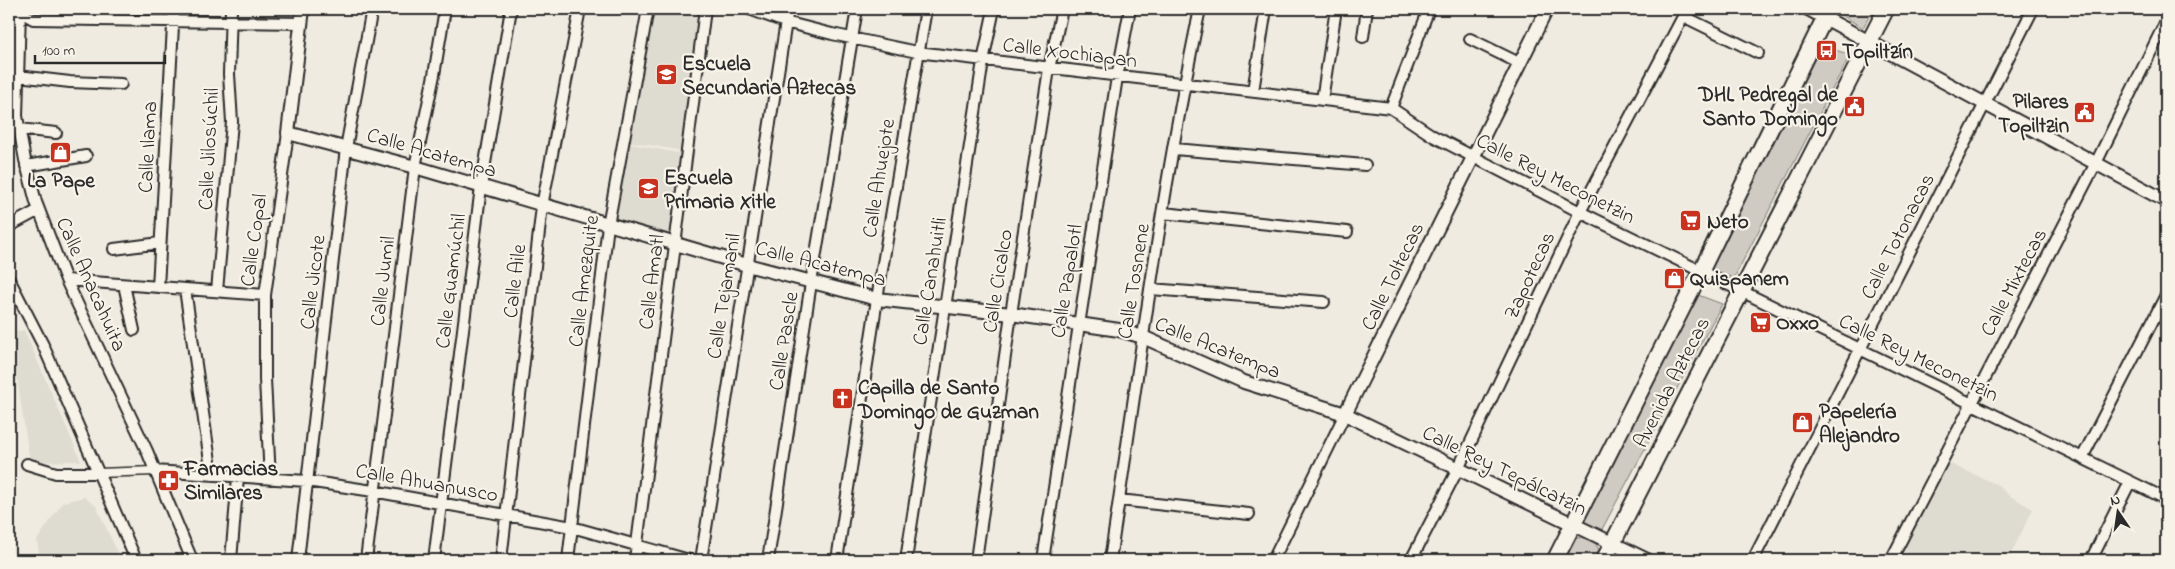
<svg xmlns="http://www.w3.org/2000/svg" width="2175" height="569" viewBox="0 0 2175 569" font-family="'Indie Flower',sans-serif">
	<style>
		.built { fill: #dedbd1 }
		.green { fill: #cfcbc2; stroke: #7d7b76 }
		.lines { fill: none; stroke-linecap: round; stroke-linejoin: round }
		.pedestrian-casing { stroke: #2b2b2b; stroke-width: 11 }
		.minor-casing { stroke: #2b2b2b; stroke-width: 14 }
		.tertiary-casing { stroke: #2b2b2b; stroke-width: 16 }
		.primary-casing { stroke: #2b2b2b; stroke-width: 19 }
		.pedestrian { stroke: #f7f3e8; stroke-width: 8 }
		.minor { stroke: #f7f3e8; stroke-width: 10 }
		.tertiary { stroke: #f7f3e8; stroke-width: 12 }
		.primary { stroke: #f7f3e8; stroke-width: 15 }
		.labels { text-anchor: middle; stroke-width: 4.5; stroke-linejoin: round; paint-order: stroke }
		.poi-label { font-size: 21px; font-weight: bold; fill: #2b2b2b; stroke: #f7f3e8; text-anchor: start }
		.street-label { font-size: 21px; fill: #2b2b2b; stroke: #f7f3e8 }
	</style>
	<rect width="100%" height="100%" fill="#efebe0"/>
	<filter id="ink" filterUnits="userSpaceOnUse"><feTurbulence type="fractalNoise" baseFrequency=".02" numOctaves="2"/><feDisplacementMap in="SourceGraphic" scale="10" xChannelSelector="R" yChannelSelector="G"/><feConvolveMatrix kernelMatrix="1 2 1 2 8 2 1 2 1" color-interpolation-filters="sRGB"/></filter>
	<g filter="url(#ink)">
		<!-- built -->
		<path class="built" d="M651,9H702L683,151L627,141Z
			M626,143L683,154L670,239L612,223Z
			M24,330L81,461L30,462L10,333Z
			M1946,462L1998,485L2007,494L2033,509L2008,560H1920L1901,550Z
			M84,497L96,506L121,560H40L37,540L63,502Z"/>
		<!-- green -->
		<path class="green" d="M1840,9H1873L1863,28L1838,13Z
			M1821,45L1850,55L1734,278L1711,270Z
			M1698,295L1722,304L1600,533L1580,527Z
			M1591,535L1599,550L1594,560H1563L1574,539Z"/>
		<g class="lines">
			<defs>
				<path id="pedestrian" d="M98,473L154,471"/>
				<path id="minor" d="M15,9L33,19L302,23
					M20,9L17,116L25,160L36,202L66,280L147,451L192,560
					M749,9L785,22L832,34L917,52L1391,108L1433,136L1580,212L2166,499
					M1683,16L1758,53
					M1363,37L1367,9
					M1470,39L1519,63
					M18,76L70,82L121,84
					M1253,91L1266,9
					M1322,100L1336,9
					M1391,108L1429,9
					M19,129L56,133
					M1174,149L1365,165
					M26,166L86,156
					M1163,213L1347,232
					M13,224L39,210
					M114,249L160,243
					M9,279L43,345L136,560
					M66,280L265,295
					M124,285L134,330
					M158,287L174,9
					M185,289L212,475
					M1150,289L1324,302
					M217,291L232,122L229,74L231,9
					M2082,458L2166,295
					M27,464L56,473H98
					M154,471L307,481L373,491L572,527L689,560
					M270,479L265,379V295L288,133
					M1119,500L1249,514
					M231,560L238,477
					M298,560L346,148L372,9
					M366,560L415,167L434,75L445,9
					M434,560L481,187L511,9
					M501,560L542,206L580,9
					M568,560L608,225L648,9
					M635,560L705,9
					M701,560L788,9
					M768,560L811,283L857,9
					M837,560L877,299L926,9
					M906,560L983,61L994,9
					M976,560L1011,314L1049,69L1062,9
					M1043,560L1117,77L1130,9
					M1110,560C1138,376 1161,191 1200,9
					M1273,560L1345,414
					M1411,560L1458,469L1580,212L1687,9
					M1753,560L2033,9
					M1891,560L2096,163L2166,21
					M2091,560L2130,482"/>
				<path id="tertiary" d="M303,9L288,133L415,167L747,265L877,299L1011,314L1119,330L1143,337L1244,382L1345,414L1647,560
					M1808,9L2166,201
					M1345,414L1547,9"/>
				<path id="primary" d="M1555,560L1701,271L1829,9
					M1604,560L1886,9"/>
			</defs>
			<!-- pedestrian casing -->
			<use href="#pedestrian" class="pedestrian-casing"/>
			<!-- minor casing -->
			<use href="#minor" class="minor-casing"/>
			<!-- tertiary casing -->
			<use href="#tertiary" class="tertiary-casing"/>
			<!-- primary casing -->
			<use href="#primary" class="primary-casing"/>
			<!-- pedestrian -->
			<use href="#pedestrian" class="pedestrian"/>
			<!-- minor -->
			<use href="#minor" class="minor"/>
			<!-- tertiary -->
			<use href="#tertiary" class="tertiary"/>
			<!-- primary -->
			<use href="#primary" class="primary"/>
		</g>
	</g>
	<!-- icons -->
	<defs>
		<symbol id="bus-square" viewBox="-11 -11 22 22"><rect x="-9" y="-9" width="18" height="18" rx="4" fill="#c8321e" stroke="#f7f3e8"/><path d="M-5-6H5V4H4V6H2V4H-2V6H-4V4H-5ZM-3.5-4V0h7V-4ZM-3.5 1.2v1.5H-2V1.2ZM2 1.2v1.5H3.5V1.2Z" fill="#fff"/></symbol>
		<symbol id="school-square" viewBox="-11 -11 22 22"><rect x="-9" y="-9" width="18" height="18" rx="4" fill="#c8321e" stroke="#f7f3e8"/><path d="M0-5L7-2L0 1L-7-2ZM-4 1L0 2.5L4 1V4Q0 6-4 4Z" fill="#fff"/></symbol>
		<symbol id="civic-square" viewBox="-11 -11 22 22"><rect x="-9" y="-9" width="18" height="18" rx="4" fill="#c8321e" stroke="#f7f3e8"/><path d="M-.6-6.5H3V-4.5H.6V-3L4-1V1h2V6H-6V1h2V-1L-.6-3ZM-1.2 2.5V6h2.4V2.5Z" fill="#fff"/></symbol>
		<symbol id="shop-square" viewBox="-11 -11 22 22"><rect x="-9" y="-9" width="18" height="18" rx="4" fill="#c8321e" stroke="#f7f3e8"/><path d="M-5-2.5h2.3a2.7 3.5 0 0 1 5.4 0H5L5.5 6h-11ZM-1.5-2.5h3a1.5 2.3 0 0 0-3 0Z" fill="#fff"/></symbol>
		<symbol id="supermarket-square" viewBox="-11 -11 22 22"><rect x="-9" y="-9" width="18" height="18" rx="4" fill="#c8321e" stroke="#f7f3e8"/><path d="M-6-5.5h2.5l.6 2H6L4.5 2H-2.5L-4.4-4H-6ZM-1.5 3.2a1.3 1.3 0 1 0 .1 0ZM3 3.2a1.3 1.3 0 1 0 .1 0Z" fill="#fff"/></symbol>
		<symbol id="church-square" viewBox="-11 -11 22 22"><rect x="-9" y="-9" width="18" height="18" rx="4" fill="#c8321e" stroke="#f7f3e8"/><path d="M-1.2-6h2.4v3.5h3.3v2.4h-3.3V6h-2.4V-.1h-3.3v-2.4h3.3Z" fill="#fff"/></symbol>
		<symbol id="pharmacy-square" viewBox="-11 -11 22 22"><rect x="-9" y="-9" width="18" height="18" rx="4" fill="#c8321e" stroke="#f7f3e8"/><path d="M-2-6h4v4h4v4h-4v4h-4v-4h-4v-4h4Z" fill="#fff"/></symbol>
	</defs>
	<g fill-rule="evenodd">
		<use href="#bus-square" x="1814" y="38" width="25" height="25"/>
		<use href="#school-square" x="654" y="62" width="25" height="25"/>
		<use href="#civic-square" x="1842" y="94" width="25" height="25"/>
		<use href="#civic-square" x="2072" y="100" width="25" height="25"/>
		<use href="#shop-square" x="48" y="140" width="25" height="25"/>
		<use href="#school-square" x="636" y="176" width="25" height="25"/>
		<use href="#supermarket-square" x="1678" y="208" width="25" height="25"/>
		<use href="#shop-square" x="1662" y="266" width="25" height="25"/>
		<use href="#supermarket-square" x="1748" y="310" width="25" height="25"/>
		<use href="#church-square" x="830" y="386" width="25" height="25"/>
		<use href="#shop-square" x="1790" y="410" width="25" height="25"/>
		<use href="#pharmacy-square" x="156" y="468" width="25" height="25"/>
	</g>
	<g class="labels">
		<!-- poi labels -->
		<g class="poi-label">
			<text x="1842" y="58">Topiltzín</text>
			<text x="682" y="70">Escuela<tspan x="682" dy="24">Secundaria Aztecas</tspan></text>
			<text x="1838" y="101" text-anchor="end">DHL Pedregal de<tspan x="1838" dy="24">Santo Domingo</tspan></text>
			<text x="2069" y="108" text-anchor="end">Pilares<tspan x="2069" dy="24">Topiltzin</tspan></text>
			<text x="664" y="184">Escuela<tspan x="664" dy="24">Primaria Xitle</tspan></text>
			<text x="61" y="187" text-anchor="middle">La Pape</text>
			<text x="1707" y="228">Neto</text>
			<text x="1690" y="285">Quispanem</text>
			<text x="1776" y="329">Oxxo</text>
			<text x="858" y="394">Capilla de Santo<tspan x="858" dy="24">Domingo de Guzman</tspan></text>
			<text x="1819" y="418">Papelería<tspan x="1819" dy="24">Alejandro</tspan></text>
			<text x="184" y="475">Farmacias<tspan x="184" dy="24">Similares</tspan></text>
		</g>
		<!-- street labels -->
		<g class="street-label">
			<text transform="translate(1070 52) rotate(7)" y="7">Calle Xochiapan</text>
			<text transform="translate(147 147) rotate(-87)" y="7">Calle Ilama</text>
			<text transform="translate(208 149) rotate(-87)" y="7">Calle Jilosúchil</text>
			<text transform="translate(432 152) rotate(16)" y="7">Calle Acatempa</text>
			<text transform="translate(878 178) rotate(-81)" y="7">Calle Ahuejote</text>
			<text transform="translate(1556 178) rotate(27)" y="7">Calle Rey Meconetzin</text>
			<text transform="translate(1897 236) rotate(-63)" y="7">Calle Totonacas</text>
			<text transform="translate(253 240) rotate(-82)" y="7">Calle Copal</text>
			<text transform="translate(821 263) rotate(14)" y="7">Calle Acatempa</text>
			<text transform="translate(1529 275) rotate(-65)" y="7">Zapotecas</text>
			<text transform="translate(1392 276) rotate(-64)" y="7">Calle Toltecas</text>
			<text transform="translate(382 281) rotate(-83)" y="7">Calle Jumil</text>
			<text transform="translate(450 281) rotate(-83)" y="7">Calle Guamúchil</text>
			<text transform="translate(514 281) rotate(-83)" y="7">Calle Aile</text>
			<text transform="translate(583 281) rotate(-83)" y="7">Calle Amezquite</text>
			<text transform="translate(929 281) rotate(-81)" y="7">Calle Canahuitli</text>
			<text transform="translate(997 281) rotate(-81)" y="7">Calle Cicalco</text>
			<text transform="translate(1066 281) rotate(-81)" y="7">Calle Papalotl</text>
			<text transform="translate(1133 281) rotate(-81)" y="7">Calle Tosnene</text>
			<text transform="translate(312 282) rotate(-83)" y="7">Calle Jicote</text>
			<text transform="translate(651 282) rotate(-83)" y="7">Calle Amatl</text>
			<text transform="translate(2013 282) rotate(-62)" y="7">Calle Mixtecas</text>
			<text transform="translate(92 284) rotate(66)" y="7">Calle Anacahuita</text>
			<text transform="translate(723 296) rotate(-81)" y="7">Calle Tejamanil</text>
			<text transform="translate(783 341) rotate(-81)" y="7">Calle Pascle</text>
			<text transform="translate(1218 347) rotate(22)" y="7">Calle Acatempa</text>
			<text transform="translate(1919 357) rotate(26)" y="7">Calle Rey Meconetzin</text>
			<text transform="translate(1671 382) rotate(-63)" y="7">Avenida Aztecas</text>
			<text transform="translate(1505 470) rotate(26)" y="7">Calle Rey Tepálcatzin</text>
			<text transform="translate(427 482) rotate(10)" y="7">Calle Ahuanusco</text>
		</g>
	</g>
	<!-- margin -->
	<rect width="2175" height="569" fill="none" stroke="#f7f3e8" stroke-width="30"/>
	<rect x="15" y="15" width="2145" height="539" fill="none" stroke="#2b2b2b" stroke-width="2" filter="url(#ink)"/>
	<!-- north arrow -->
	<g transform="translate(2118 512) rotate(347)" stroke="#f7f3e8" stroke-width="4" paint-order="stroke">
	<path d="M0-4L9 19L0 12L-9 19Z" fill="#2b2b2b"/>
	<text y="-8" font-size="14" font-weight="bold" text-anchor="middle" fill="#2b2b2b">N</text>
	</g>
	<!-- scale -->
	<path d="M35 55v8h130v-8" fill="none" stroke="#2b2b2b" stroke-width="2.5"/>
	<text x="42" y="55" font-size="15" fill="#2b2b2b" stroke="#f7f3e8" stroke-width="4" paint-order="stroke">100 m</text>
</svg>
